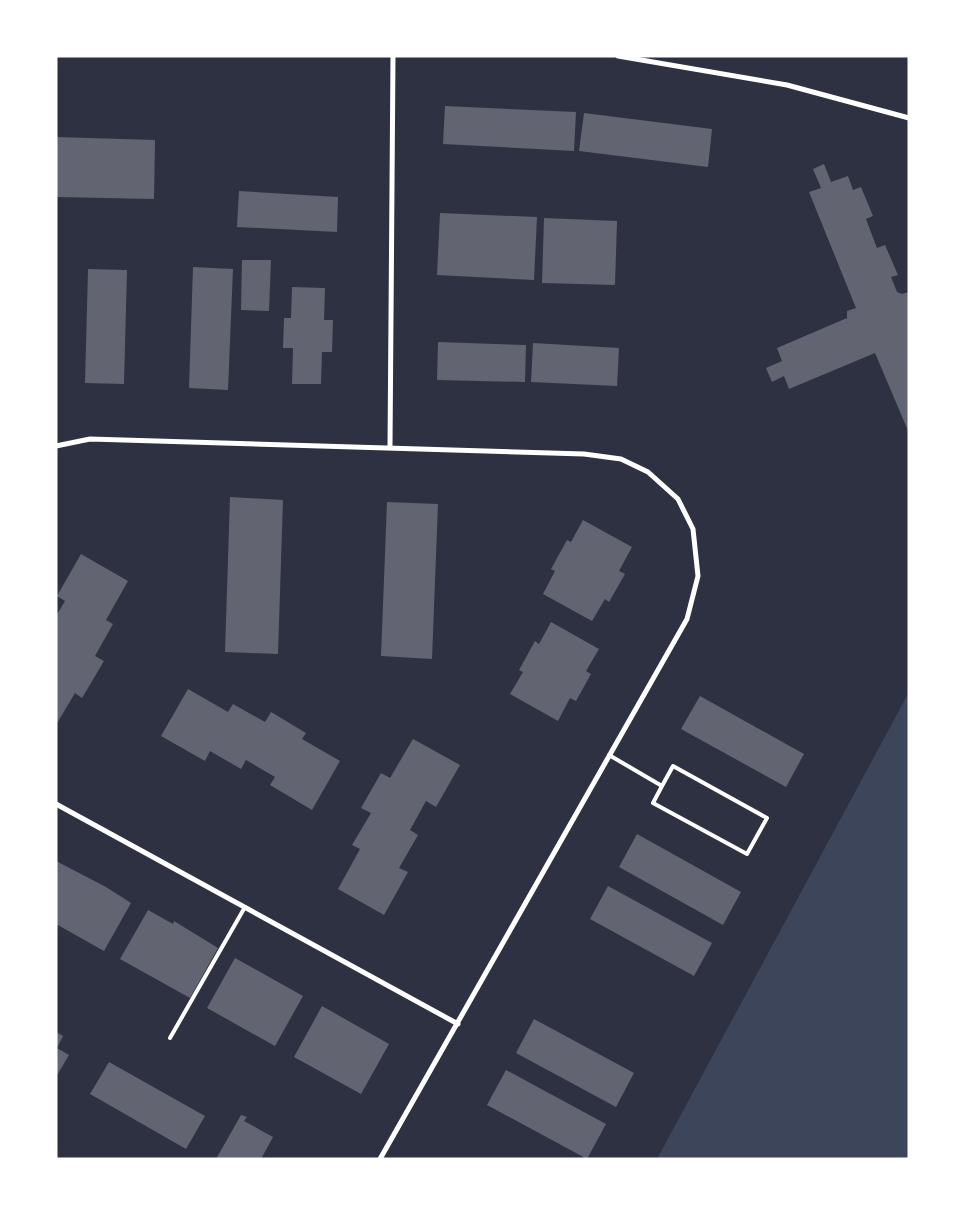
<svg xmlns="http://www.w3.org/2000/svg" width="965" height="1215" viewBox="0 0 965 1215" font-family="'IBM Plex Sans',sans-serif">
	<style>
		.green { fill: #3c4559 }
		.building { fill: #626471 }
		.lines { fill: none; stroke-linecap: round; stroke-linejoin: round }
		.service { stroke: #fff; stroke-width: 4 }
		.minor { stroke: #fff; stroke-width: 5 }
	</style>
	<rect width="100%" height="100%" fill="#2d3142"/>
	<!-- green -->
	<path class="green" d="M909,692V1159H657Z"/>
	<!-- building -->
	<path class="building" d="M445,106L576,112L574,151L443,144Z
		M584,113L712,129L708,167L579,151Z
		M56,137L155,140L154,199L56,197Z
		M824,164L831,182L848,176L853,190L861,187L873,216L866,219L877,248L885,245L898,275L891,277L897,292L902,294L909,292V433L875,353L789,389L784,376L772,382L766,368L782,361L777,348L847,318V311L856,308L809,192L821,188L813,169Z
		M239,191L338,197L337,232L237,227Z
		M440,213L537,217L534,280L437,275Z
		M544,218L617,221L615,285L542,283Z
		M242,260H271L269,311L241,310Z
		M193,267L233,269L228,390L189,388Z
		M88,269L127,270L124,384L85,383Z
		M292,287L325,288L324,320H333L332,352H322L321,384H292L293,348H283L284,318H291Z
		M438,342L526,345L525,382L437,380Z
		M533,343L619,348L617,386L531,382Z
		M230,497L283,500L278,654L225,652Z
		M387,502L438,504L432,659L381,656Z
		M583,520L632,547L619,571L625,574L609,602L605,599L592,621L543,594L555,571L551,569L567,540L571,542Z
		M81,554L128,581L106,620L113,624L95,656L104,661L82,698L75,693L56,725V616L65,601L57,596Z
		M551,622L599,649L586,671L591,674L576,701L570,698L558,721L510,694L523,672L519,670L535,641L539,644Z
		M188,689L228,712L233,704L265,722L271,712L306,733L302,739L340,761L312,810L270,785L275,777L246,760L241,769L210,751L205,761L161,736Z
		M700,696L804,754L786,787L681,729Z
		M413,739L460,765L436,807L426,801L410,830L418,835L399,868L408,872L384,915L338,889L360,849L352,845L371,813L361,808L381,773L390,778Z
		M637,834L741,892L723,925L619,867Z
		M56,861L106,887L131,903L104,951L56,924Z
		M608,886L712,943L694,976L590,919Z
		M148,910L173,924L174,921L218,948L190,998L120,959Z
		M235,958L303,996L275,1046L207,1008Z
		M322,1006L389,1044L361,1094L294,1057Z
		M534,1019L634,1073L616,1107L516,1053Z
		M56,1032L63,1036L57,1048L69,1055L56,1077Z
		M109,1062L205,1116L186,1149L90,1094Z
		M506,1070L606,1124L587,1159L487,1105Z
		M241,1115L247,1117L244,1121L273,1137L261,1159H216Z"/>
	<g class="lines">
		<!-- service -->
		<path class="service" d="M609,755L662,786L653,803L747,854L767,818L673,766L662,786
			M170,1038L245,907"/>
		<!-- minor -->
		<path class="minor" d="M618,56L787,85L909,118
			M56,446L90,439L584,454L621,459L648,472L678,499L693,529L698,576L687,619L380,1159
			M390,447L393,56
			M56,804L458,1024"/>
	</g>
	<!-- border -->
	<rect width="965" height="1215" fill="none" stroke="#ffffff" stroke-width="115"/>
</svg>
